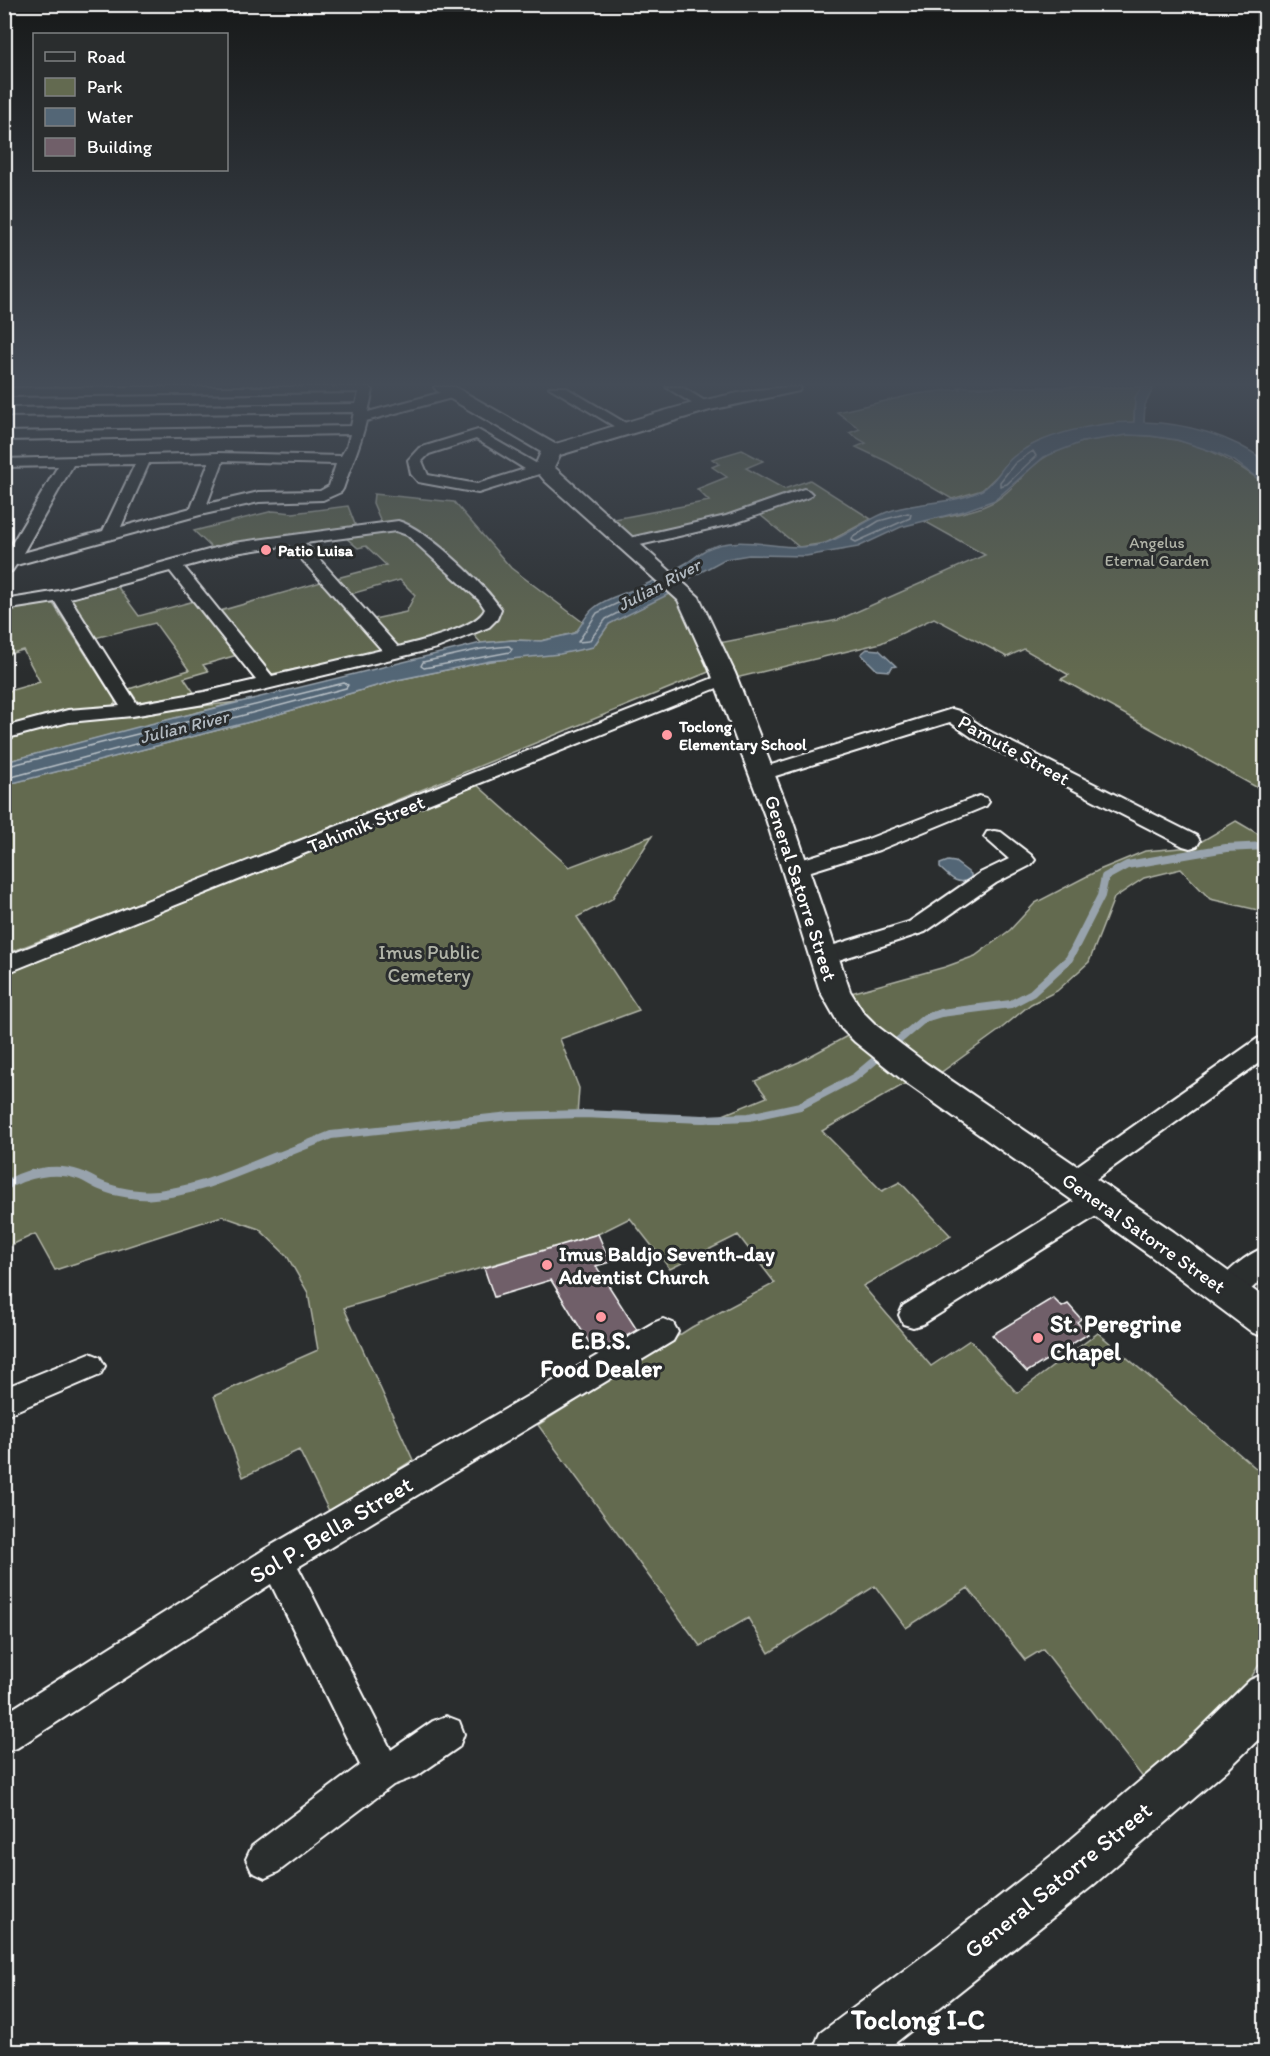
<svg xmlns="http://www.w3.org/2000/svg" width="1270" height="2056" viewBox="0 0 1270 2056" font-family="Itim,sans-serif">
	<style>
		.green { fill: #636a50; stroke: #b1b4a8; stroke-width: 1.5 }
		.water { fill: #536676; stroke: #98a3ad; stroke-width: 1.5 }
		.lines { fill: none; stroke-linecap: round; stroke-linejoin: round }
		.shore { stroke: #bac2c8; stroke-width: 1.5 }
		.stream-far1 { stroke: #98a3ad; stroke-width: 8 }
		.stream { stroke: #98a3ad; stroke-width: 9 }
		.building { fill: #705f69; stroke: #fff; stroke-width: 1.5 }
		.minor-casing { stroke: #fff; stroke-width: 4 }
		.tertiary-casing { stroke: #fff; stroke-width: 4 }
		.minor { fill: #2a2d2e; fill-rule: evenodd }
		.tertiary { fill: #2a2d2e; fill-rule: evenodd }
		.poi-dot { fill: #ff9aa2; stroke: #2a2d2e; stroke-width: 2 }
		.labels { text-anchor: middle; stroke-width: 6; stroke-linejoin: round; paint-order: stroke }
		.far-park-label { font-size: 16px; fill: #b1b4a8; stroke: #2a2d2e }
		.far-poi-label { font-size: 16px; font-weight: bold; fill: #fff; stroke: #2a2d2e; text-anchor: start }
		.far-water-label { font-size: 18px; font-style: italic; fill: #b2bac1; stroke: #2a2d2e }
		.street-label { font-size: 20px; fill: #fff; stroke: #2a2d2e }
		.park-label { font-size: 20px; fill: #b1b4a8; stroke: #2a2d2e }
		.poi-label { font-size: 20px; font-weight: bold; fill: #fff; stroke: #2a2d2e; text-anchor: start }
		.near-poi-label { font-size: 24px; font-weight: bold; fill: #fff; stroke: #2a2d2e; text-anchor: start }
		.near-street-label { font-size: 24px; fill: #fff; stroke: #2a2d2e }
		.near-quarter-label { font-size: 27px; font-weight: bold; fill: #fff; stroke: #2a2d2e }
	</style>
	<rect width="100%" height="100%" fill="#2a2d2e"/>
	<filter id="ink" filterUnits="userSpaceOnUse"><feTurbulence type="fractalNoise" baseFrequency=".0167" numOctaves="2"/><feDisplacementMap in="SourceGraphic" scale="12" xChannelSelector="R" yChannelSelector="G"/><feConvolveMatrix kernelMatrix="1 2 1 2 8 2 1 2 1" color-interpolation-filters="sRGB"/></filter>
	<g filter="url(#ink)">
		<!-- green -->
		<path class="green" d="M959,387H1142L1135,398L1134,422L1085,428L1038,442L1026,448L982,490L952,499L888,462L856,447L866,443L849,433L860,429L837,412L916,394L960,389Z
			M1127,435C1186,436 1218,450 1265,484V792L1061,679L1069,675L1024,649L1007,657L934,618L881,643L736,678L719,643L838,620L985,555L924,521C947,515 974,513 995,501C1010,492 1020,478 1032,467C1058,443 1094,439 1127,435Z
			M742,450L763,461L746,468L784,489L810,480L871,519L826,543L799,547L754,510L634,539L610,520L709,501L697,489L727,477L712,467L719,464L712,459Z
			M374,494L454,502L511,568L584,623L575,633L541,641L513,640L481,643L472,633L498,609L415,530L382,524L373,503Z
			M348,506L356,527L212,548L194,531L273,511L293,513Z
			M392,530H403L479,599L486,610C471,637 426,641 398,648L374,619L406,612L415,595L400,580L351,594L337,578L386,565L366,546L358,548L345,537Z
			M321,582L385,651L272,674L220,611Z
			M117,586L139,616L194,601L237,655L203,665L208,671L184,678L195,694L138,702L129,689L189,670L155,623L95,638L70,599Z
			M673,590L679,596L711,671L248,861L5,954L4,785L261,719L397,680L490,661L593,647L609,624Z
			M52,602L115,700V704L108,708L44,715L5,727V692L40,682L23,650L5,655V627L8,626L5,619V610Z
			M238,702L5,762V737L65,721Z
			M476,784L569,867L652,836L612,899L577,917L639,1010L560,1039L579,1088L577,1116L706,1122L767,1097L755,1081L799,1062L851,1034L910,1081L822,1131L882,1191L900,1182L951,1236L863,1286L931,1366L970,1340L1017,1393L1098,1333L1265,1476V1655L1246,1686L1219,1714L1144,1779L1043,1649L1025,1660L968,1588L906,1628L875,1586L769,1653L748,1618L700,1646L538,1425L692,1327L775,1283L738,1235L670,1269L630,1218L598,1234L344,1308L413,1460L330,1513L299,1450L243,1477L214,1396L318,1350L308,1293L287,1256L259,1229L222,1216L55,1270L35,1234L5,1248V970Z
			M1236,821L1258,834L1265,830V909L1262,911L1210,899L1181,869L1144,878L1114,898L1089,962L1057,991L1031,1004L997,1032L936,1076L864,1018L851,993L945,967L975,956L1010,930L1035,903L1099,870L1145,851L1192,847Z"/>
		<!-- water -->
		<path class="water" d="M1142,387H1154L1145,405L1144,422C1186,423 1232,436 1265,461V484L1233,460L1217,453L1177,440L1151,436L1127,435L1082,442L1044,457L995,500L964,511L901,527L858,547L806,556L749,555L725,559L686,580L669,594L609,624L593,647L560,654L490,661L397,680L261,719L5,785V762L138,727L481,643L513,640L541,641L575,633C582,625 586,614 594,608C606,598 621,595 635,589C653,582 671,572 688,562C694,558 700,553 707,549C746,531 789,557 828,542C851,534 869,517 893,510C922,501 955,504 982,490C996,482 1001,467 1013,457C1042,434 1097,422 1134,422L1135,398Z
			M867,649L879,650L896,666L892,667L890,671L877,670L861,654Z
			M948,861L955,862L971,874V879C957,886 950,877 940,868V864Z"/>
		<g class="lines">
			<!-- shore -->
			<path class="shore" d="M1033,451L1036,456L1007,484L1000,486V482L1015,463Z
				M908,513L911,514L910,518L856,542L852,540L853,537L879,521Z
				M658,584L597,613L578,642L589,641L606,619L664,589
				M509,646L512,649L510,652L424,668L421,666L423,662L481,649Z
				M4,767L344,683L348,685L346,688L4,779"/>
			<!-- stream-far1 -->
			<path class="stream-far1" d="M274,1158L331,1135L510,1116L583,1114L703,1119L749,1117L800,1106L855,1077L925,1018L941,1013L1011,1004L1032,993L1069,959L1101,896L1105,877L1127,865L1226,848L1266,846"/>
			<!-- stream -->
			<path class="stream" d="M4,1187C22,1173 56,1167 79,1175C88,1178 95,1184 104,1187C116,1192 137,1195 149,1195C194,1193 237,1172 278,1156"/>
		</g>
		<!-- building -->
		<path class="building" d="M598,1234L610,1262L596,1266L637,1330L596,1354L551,1280L494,1297L484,1268Z
			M1053,1298L1062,1307L1068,1304L1081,1319L1077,1322L1088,1334L1027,1372L992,1335Z"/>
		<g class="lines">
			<defs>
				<path id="minor" d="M137,387H369L373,390L368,412L454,389L461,393L459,396L366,421C361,444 351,465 343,489L341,492L323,500L259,502L200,515L16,565L12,571L4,573V557L58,466L4,467V459L218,453L341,456L347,446L350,434L4,440V432L351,426L354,412L4,416V408L356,404L359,392L4,396V388ZM223,461L336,464L329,486L320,491L259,492L207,504ZM209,462L191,508L121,527L149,463ZM135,464L103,531L23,553L73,465Z
					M549,387H565L634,428L627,432L622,431Z
					M666,387H682L713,406L706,410L701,409Z
					M478,430L539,465H549L551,468L549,471L478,493L418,482L411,474L408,460L419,448ZM476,439L525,469L477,484L428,475L422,461L429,454Z
					M804,489L809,491L812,494L809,497L735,523L627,548L619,543L621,540L726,516Z
					M398,521C427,529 484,584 501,609L497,619L489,627L437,648L204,704L132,716L69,722L4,739V727L68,710L120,706L55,602L4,610V600L59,591L234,543ZM396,531L407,535L479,600L485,609C478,628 417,642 398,647L305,543ZM289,545L382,650L272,676L184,567L235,553ZM170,571L256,680L204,692L137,704L70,598Z
					M726,673L732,674L735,678L732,682L4,974V957Z
					M952,709L959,711L987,730L1197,836L1200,841L1197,846L1190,848L1183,846L973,738L950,722L769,778H755L752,774L755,770Z
					M979,796L986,798L989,802L986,806L879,850L795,876L787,874L784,869L787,864L865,840Z
					M994,831L1001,832L1031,855L1035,860L1031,865L996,883L925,932L823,965L815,963L812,957L815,951L909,922L980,873L1009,859L984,837L987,832Z
					M1266,1036V1058L1082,1189L1073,1193L1064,1189L1060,1182L1064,1175L1257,1039Z
					M1099,1189L1109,1192L1112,1200L1109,1208L923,1324L913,1327L903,1324L899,1315L903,1306L1089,1192Z
					M1266,1247V1275C1250,1289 1239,1307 1218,1300L1214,1291C1222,1274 1248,1253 1266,1247Z
					M663,1319L673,1323L678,1332L673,1341L298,1567L391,1750L433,1721L446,1716L459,1721L464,1734L459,1747L417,1776L393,1785L278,1872L265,1878L252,1872L246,1859L252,1846L360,1765L271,1584L17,1748L4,1753V1714L265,1549L653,1323Z
					M90,1353L100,1357L105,1366L100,1375L4,1416V1388Z"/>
				<path id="tertiary" d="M434,387H455L555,444C632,422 722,387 801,387L799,391L710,410L560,455L554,467L699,597L735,673L792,819L850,991L863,1012L877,1026L927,1064L1174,1232L1266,1299V1337L1253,1333L1148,1254L905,1082L855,1042L841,1028L820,991L766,819L711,673L678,600L545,481L534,468L541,452L437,391Z
					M1266,1673V1732L1227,1770L1091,1887L884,2052H812L820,2033L939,1944L1056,1852L1193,1736L1250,1680Z"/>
			</defs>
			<!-- minor casing -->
			<use href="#minor" class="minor-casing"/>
			<!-- tertiary casing -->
			<use href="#tertiary" class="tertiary-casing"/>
			<!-- minor -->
			<use href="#minor" class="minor"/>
			<!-- tertiary -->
			<use href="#tertiary" class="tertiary"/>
		</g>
	</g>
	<!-- sky -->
	<linearGradient id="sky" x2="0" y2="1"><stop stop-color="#171919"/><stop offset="0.57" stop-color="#444c57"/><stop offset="1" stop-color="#444c57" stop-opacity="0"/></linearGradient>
	<rect width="1270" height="674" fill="url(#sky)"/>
	<!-- markers -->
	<g class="poi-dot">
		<circle cx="266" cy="550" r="6"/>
		<circle cx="667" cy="735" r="6"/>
		<circle cx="547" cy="1265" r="6"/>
		<circle cx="601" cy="1317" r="6"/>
		<circle cx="1038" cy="1338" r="6"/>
	</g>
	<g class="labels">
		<!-- far-park labels -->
		<g class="far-park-label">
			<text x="1157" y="548">Angelus<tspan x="1157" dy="18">Eternal Garden</tspan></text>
		</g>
		<!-- far-poi labels -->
		<g class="far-poi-label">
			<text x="278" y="556">Patio Luisa</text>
			<text x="679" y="732">Toclong<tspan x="679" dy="18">Elementary School</tspan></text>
		</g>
		<!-- far-water labels -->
		<g class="far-water-label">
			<text transform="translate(659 585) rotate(-28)" y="6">Julian River</text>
			<text transform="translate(184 727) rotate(-14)" y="6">Julian River</text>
		</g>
		<!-- street labels -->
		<g class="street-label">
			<text transform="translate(1014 750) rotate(29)" y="7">Pamute Street</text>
			<text transform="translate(366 824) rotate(-22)" y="7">Tahimik Street</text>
			<text transform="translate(801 888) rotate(72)" y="7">General Satorre Street</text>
			<text transform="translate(1144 1233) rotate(35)" y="7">General Satorre Street</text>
		</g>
		<!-- park labels -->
		<g class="park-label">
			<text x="429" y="959">Imus Public<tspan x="429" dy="23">Cemetery</tspan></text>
		</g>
		<!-- poi labels -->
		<g class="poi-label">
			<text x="559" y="1261">Imus Baldjo Seventh-day<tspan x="559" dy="23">Adventist Church</tspan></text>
		</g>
		<!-- near-poi labels -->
		<g class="near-poi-label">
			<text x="1050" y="1332">St. Peregrine<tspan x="1050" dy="28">Chapel</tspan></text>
			<text x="601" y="1349" text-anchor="middle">E.B.S.<tspan x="601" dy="28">Food Dealer</tspan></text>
		</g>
		<!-- near-street labels -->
		<g class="near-street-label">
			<text transform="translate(331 1530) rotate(-31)" y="8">Sol P. Bella Street</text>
			<text transform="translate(1058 1880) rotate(-39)" y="8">General Satorre Street</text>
		</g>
		<!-- near-quarter labels -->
		<g class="near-quarter-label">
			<text x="918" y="2029">Toclong I-C</text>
		</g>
	</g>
	<!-- margin -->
	<rect width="1270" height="2056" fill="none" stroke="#2a2d2e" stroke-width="24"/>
	<rect x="12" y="12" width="1246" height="2032" fill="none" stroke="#fff" stroke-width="2" filter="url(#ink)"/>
	<!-- legend -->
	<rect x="33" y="33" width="195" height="138" fill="#2a2d2e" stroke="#7f8182" stroke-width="1.5"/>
	<rect x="45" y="52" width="30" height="9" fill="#2a2d2e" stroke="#7f8182" stroke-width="1.5"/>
	<text x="87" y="63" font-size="18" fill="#ffffff">Road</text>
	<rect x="45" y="78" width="30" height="18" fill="#636a50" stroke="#7f8182" stroke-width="1.5"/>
	<text x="87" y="93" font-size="18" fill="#ffffff">Park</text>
	<rect x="45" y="108" width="30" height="18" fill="#536676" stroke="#7f8182" stroke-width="1.5"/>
	<text x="87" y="123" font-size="18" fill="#ffffff">Water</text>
	<rect x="45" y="138" width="30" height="18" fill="#705f69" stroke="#7f8182" stroke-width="1.5"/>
	<text x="87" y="153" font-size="18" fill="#ffffff">Building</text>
</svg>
